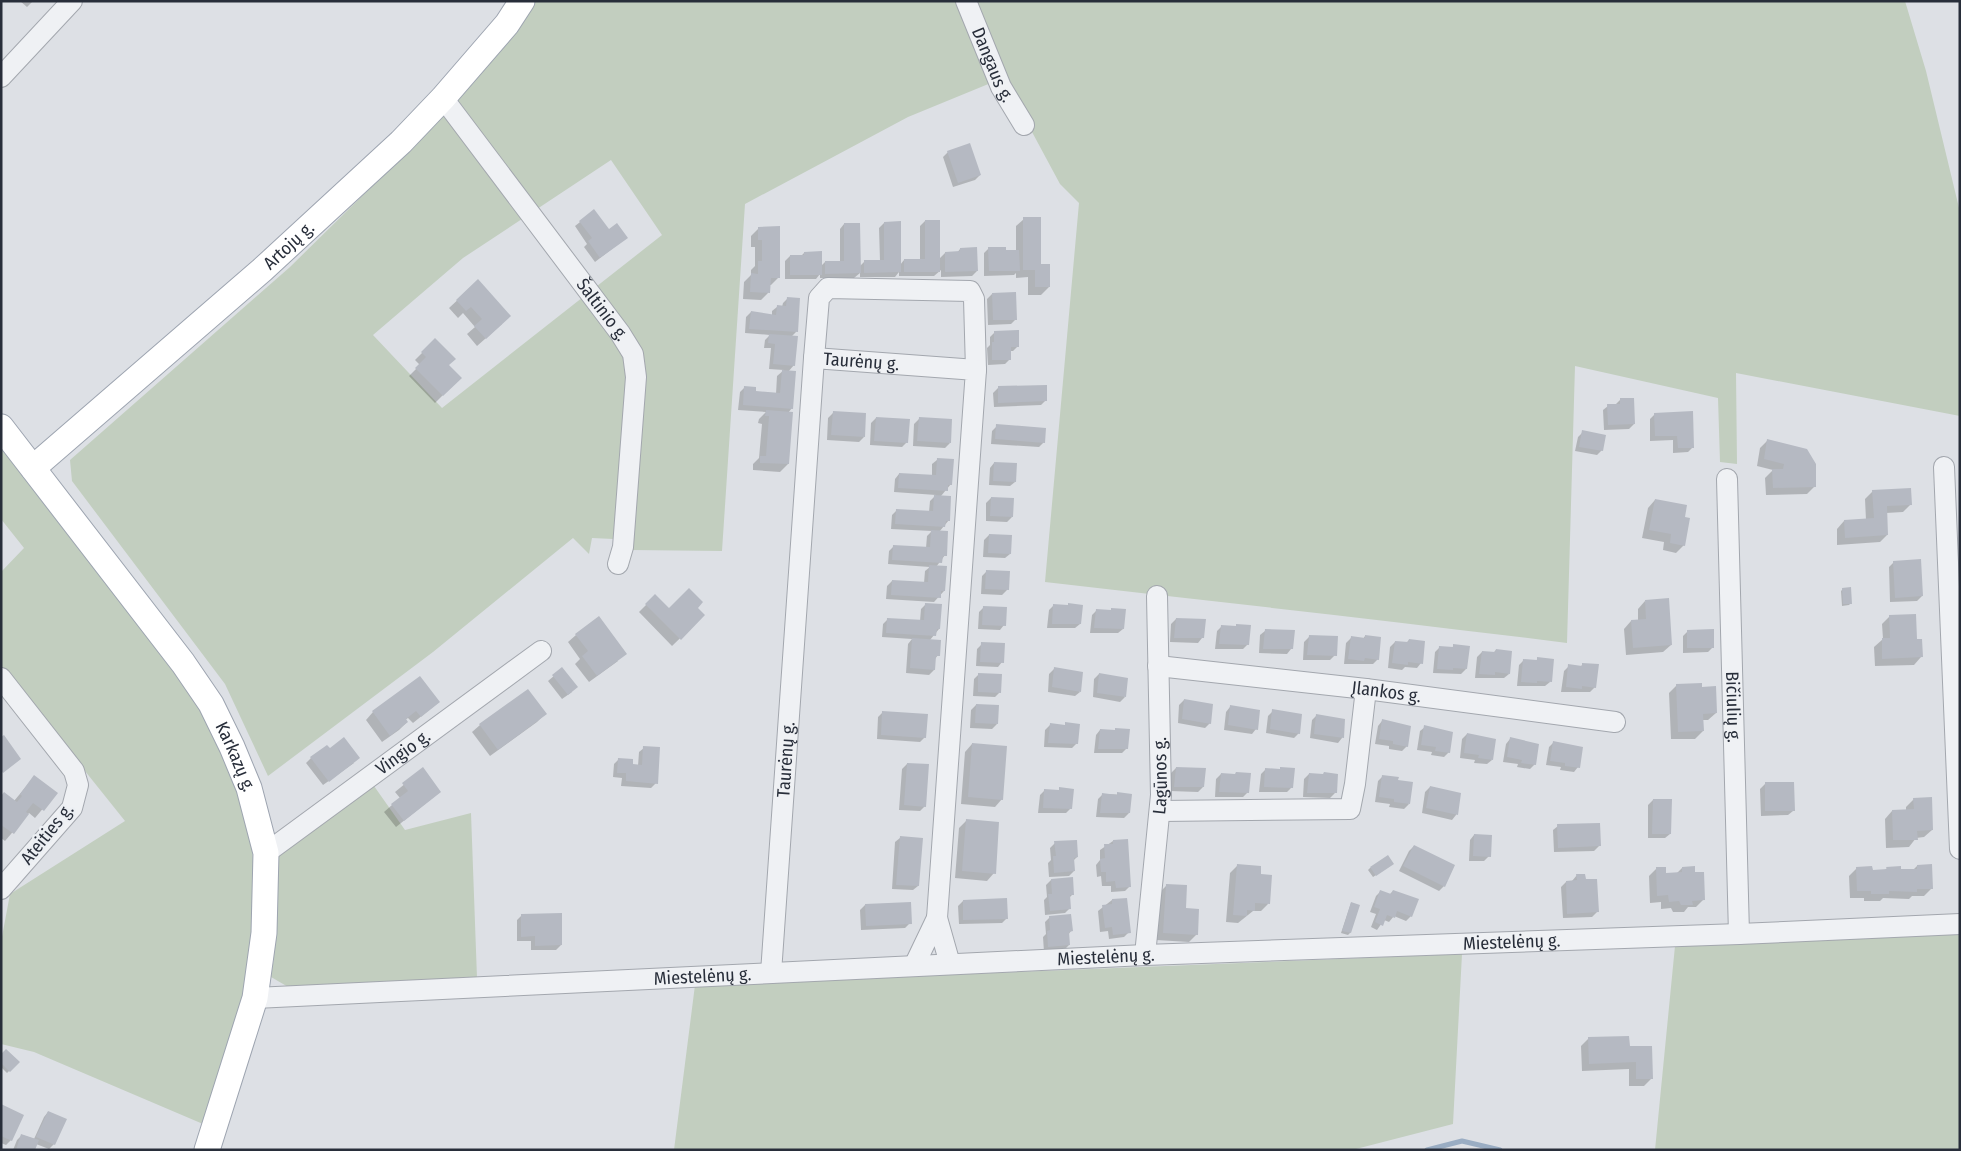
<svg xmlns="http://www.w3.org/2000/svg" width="1961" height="1151" viewBox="0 0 1961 1151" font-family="'Fira Sans Condensed',sans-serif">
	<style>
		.green { fill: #c2cebf; fill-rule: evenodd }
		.shadow { fill: #0003 }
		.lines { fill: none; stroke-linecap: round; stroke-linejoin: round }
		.stream { stroke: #9aadc3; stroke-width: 5 }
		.building { fill: #b5b9c2 }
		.minor-casing { stroke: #a3a7ae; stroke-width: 22 }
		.major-casing { stroke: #9da4b0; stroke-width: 27 }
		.minor { stroke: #eff1f4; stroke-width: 20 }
		.major { stroke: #fff; stroke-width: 25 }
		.labels { text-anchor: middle; stroke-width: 4.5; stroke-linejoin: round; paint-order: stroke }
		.street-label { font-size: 18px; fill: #282e3a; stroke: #eceff3 }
	</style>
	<rect width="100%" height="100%" fill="#dde0e5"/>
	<!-- green -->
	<path class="green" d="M535,1H1905L1926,71L1960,212V416L1736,373L1737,464L1720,462L1718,398L1575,366L1567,643C1393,621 1219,602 1045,582L1079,203L1060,184L1003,78L908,117L745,204L722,551L631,550L634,540L592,538L589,554L573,538L433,652L268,776L225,684L72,481L70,460L290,267L421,138ZM611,160L662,235L442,408L373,335L463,258Z
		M1,441L197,703L238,786L252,844L255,894L254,948L240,1011L203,1124L34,1052L1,1044V942L10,894L125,821L1,666V572L24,548L1,519Z
		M374,786L405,830L471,813L477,978L290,988L271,977L274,958L277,857Z
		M1960,934V1150H1655L1675,946Z
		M1462,954L1453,1124L1352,1150H674L695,985Z"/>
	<!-- shadow -->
	<path class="shadow" d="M20,1H33L27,7Z
		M948,152L980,175L975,180L953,187L943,157Z
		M594,211L609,231L626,238L595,262L584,247L587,244L575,226Z
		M1024,219L1049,287L1041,295H1028V277L1016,278V273L1014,275L984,276V253L989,248L1005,252H1016V226Z
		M925,221L939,259L945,253H957L960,249L977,271L972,276L941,277V270L934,276H899V272L895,277H860V273L854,278H820V274L816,279H785V261L790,256H801L804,253L820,267L825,262H840V229L844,224L859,267L864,262L880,261L879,228L884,223L900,265L904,260H920V226Z
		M759,228L779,277L771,285H769L768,293L761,300L743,299L744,282L751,275V270L755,266V247H751V236Z
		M478,281L502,324L477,346L467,334L475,327L463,313L458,318L449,308Z
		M992,294L1016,319L1011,324L988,325L987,299Z
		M788,298L796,332L791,337L794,365L788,372L792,408L788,413V464L780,472L753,470V464L759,458L762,424L758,423L759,419L766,412L738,410L740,392L745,387L754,392L776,394L777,376L784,370L769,369L771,348H764L765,340L770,335L745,333L746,317L751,312L772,316V311L777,307H782L783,303Z
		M995,332L1018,346L1013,351H1010V359L1005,364L988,365L987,348L990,345V337Z
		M435,340L448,365L460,378L435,403L409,376L420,365L415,360Z
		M998,388L1046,400L1041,405L994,407L993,393Z
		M1620,400L1634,424L1629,429L1604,430L1603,410L1608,406L1616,404Z
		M833,413L864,437L859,442L827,440L828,418Z
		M1655,414L1693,447L1688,452L1673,453V440L1650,441V419Z
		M876,418L907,442L902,447L870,445L871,423Z
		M919,419L950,443L945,448L913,446L914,424Z
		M997,426L1044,442L1039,447L991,444L992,431Z
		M1583,432L1602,450L1597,455L1575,451L1578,437Z
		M1767,441L1815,486L1807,494L1766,495L1765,478L1773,470L1757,466L1760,448Z
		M937,460L951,484L941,496L949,520L939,532L945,555L936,567L944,591L934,602L886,599L887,586L892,581L924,583L925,571L930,567L888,564L889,551L894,546L926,548L927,536L932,531L891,529L892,515L897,510L929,512L930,501L936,495L894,492L895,479L899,474L932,476V464Z
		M994,463L1015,482L1010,486L989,485L990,468Z
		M1873,491L1911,504L1903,512L1886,513L1887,535L1880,542L1837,545V529L1844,521L1866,520L1865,499Z
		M991,498L1012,517L1007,522L986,521V503Z
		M1655,500L1683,518L1684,545L1676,553L1663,550L1664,542L1642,538L1648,508Z
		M989,535L1010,554L1005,558L983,557L984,540Z
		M1894,562L1922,596L1917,601L1890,602L1889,567Z
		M987,571L1008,572L1007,590L1002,595L981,594L982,576Z
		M1843,589L1851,603L1849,605L1842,606L1841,591Z
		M655,596L669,610L696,608L704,615L672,646L639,612Z
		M1645,601L1671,645L1663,652L1626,655L1624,629L1631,621H1638V609Z
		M926,604L939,629L930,640L938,655L935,659L934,670L929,675L906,673L908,644L912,639L882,637L883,624L888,619L920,621L921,609Z
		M1054,605L1080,624L1075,628H1047L1049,610Z
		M984,607L1004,625L1000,630L978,629L979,612Z
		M1097,610L1123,629L1118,633H1090L1092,615Z
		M1890,616L1916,640L1921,657L1914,665L1875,666L1874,647L1883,639L1882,624Z
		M1176,619L1202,638L1198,643L1170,642L1171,624Z
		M1222,626L1248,644L1243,649H1215L1217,631Z
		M1265,631L1291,649L1287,654L1259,653L1260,635Z
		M1688,631L1713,647L1708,652L1683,653V636Z
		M576,635L618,661L589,682L575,664L580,659L568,642Z
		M1365,636L1378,659L1373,664H1344L1346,643L1351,638L1363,639Z
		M1309,637L1335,655L1330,660H1303L1304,642Z
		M1409,640L1421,663L1417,668L1405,667L1402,670L1388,668L1390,647L1395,642L1406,643Z
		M982,644L1002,662L998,667L976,666L977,649Z
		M1454,646L1466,669L1461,674L1433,673L1435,652L1440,647L1451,648Z
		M1496,650L1509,674L1504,678H1475L1477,657L1482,652L1493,653Z
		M1538,659L1550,682L1545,686H1517L1519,665L1524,660L1535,661Z
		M1583,664L1595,687L1590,692H1561L1564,671L1569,666L1580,667Z
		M562,669L572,692L562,699L548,681Z
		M1054,669L1080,692L1075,696L1048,692L1049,674Z
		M979,674L1000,692L995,697L973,696L974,679Z
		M1099,674L1125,697L1120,702L1093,697L1094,679Z
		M1677,685L1701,688L1716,713L1708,720H1702L1703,731L1695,739H1671L1669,693Z
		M1184,700L1210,723L1205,728L1178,723L1179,705Z
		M439,702L413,723L408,718L405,720L407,722L399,730L382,742L366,720L373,712Z
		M976,705L997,724L992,729L970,728L971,710Z
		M1230,707L1256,729L1252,734L1224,730L1226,712Z
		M1273,711L1299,733L1294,738L1266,733L1268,716Z
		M883,712L925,737L920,742L877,739L878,717Z
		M545,714L537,722L490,756L472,732L480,725Z
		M1317,715L1344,720L1342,738L1338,743L1310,738L1312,720Z
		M1382,721L1407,746L1402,751L1389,749V746L1375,744L1378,726Z
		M1050,725H1078L1077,743L1072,748L1044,747L1045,730Z
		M1425,727L1449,752L1444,757L1431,755L1432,752L1417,750L1420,731Z
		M1100,730L1127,748L1122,753H1094L1096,735Z
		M1467,734L1492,760L1487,764L1474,763L1475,760L1460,758L1462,739Z
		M1510,739L1535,764L1530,769L1517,767L1518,764L1503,762L1506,744Z
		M1554,742L1578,767L1574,772L1560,770L1561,767L1546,765L1549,747Z
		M972,744L1002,799L995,807L961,804L965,752Z
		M644,748L656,783L651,788L621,786L622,778L613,777L614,764L619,759L631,765L638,766L639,752Z
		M311,758L354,763L323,785L306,763Z
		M907,764L925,806L920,811L899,810L902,769Z
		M1176,768L1203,787L1198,792L1170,791L1171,773Z
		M423,769L440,792L396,827L384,812L400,798L395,792Z
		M1266,769L1292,787L1287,792H1259L1261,774Z
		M1221,774L1248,792L1243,797H1215L1216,779Z
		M1309,774L1335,793L1330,798L1303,797L1304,779Z
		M1383,776L1409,804L1404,809L1389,807L1390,804L1375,802L1378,781Z
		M34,777L56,793L35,818L29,813L5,841L1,838V797L14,801Z
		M1765,784L1793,811L1788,815L1761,816L1760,789Z
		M1430,787L1460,794L1456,815L1452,820L1422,813L1425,792Z
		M1045,790H1073L1071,808L1066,813H1038L1040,795Z
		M1103,794L1131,795L1129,813L1124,818L1096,817L1098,799Z
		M1914,799L1932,830L1924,837L1916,838L1909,847L1886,848L1885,819L1892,811L1906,810V807Z
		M1653,800L1670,834L1665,838H1648V805Z
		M966,821L994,873L987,881L955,878L959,828Z
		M1558,826L1599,846L1594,851L1554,852L1553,830Z
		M1474,835L1489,856L1484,861H1469L1470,840Z
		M900,838L918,886L913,890L892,889L895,842Z
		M1113,841L1130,886L1125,891L1111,892V886H1102L1101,876L1097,877L1096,865L1100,860V850Z
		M1055,843L1077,857L1073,861L1074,871L1069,876L1049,877L1048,863L1051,860L1050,848Z
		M1414,846L1444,886L1439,891L1399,871L1409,851Z
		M1238,865L1259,875L1268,904L1261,911H1253L1238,923L1226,922L1230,873Z
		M1390,866L1373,877L1368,870L1370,868Z
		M1917,866L1932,888L1924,896H1912L1909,899L1883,898L1880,901H1864V898H1850L1849,876L1857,868L1872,871H1884L1887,868L1900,871L1913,870Z
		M1657,868L1665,874H1676L1682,868L1704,899L1696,907H1688L1684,912H1673L1671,908L1661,909V902L1650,903L1649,876Z
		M1577,875L1597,912L1592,917L1563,918L1561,887L1566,882L1572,881Z
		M1071,878L1073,894L1069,898L1070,908L1065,913L1045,915L1044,900L1047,897L1046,885L1051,880Z
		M1166,886L1185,909L1197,934L1189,942L1156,940L1159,893Z
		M1393,891L1411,916L1406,921L1394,916L1389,922L1384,920L1377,930L1371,927L1376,914L1370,912L1376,896L1380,892L1389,895Z
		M1112,900L1129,932L1124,937L1109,939L1108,931L1100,932L1098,911Z
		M963,901L1007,918L1002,923L959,924L958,906Z
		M1351,903L1350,933L1348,935L1341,933Z
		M865,905L910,923L905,928L861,930L860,910Z
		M522,915L561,945L556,950H531V941H517V920Z
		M1050,917L1071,931L1068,935L1069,945L1064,950L1044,952L1043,937L1046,934L1045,922Z
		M1589,1038L1628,1048L1652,1078L1644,1086H1629V1069L1582,1071L1581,1046Z
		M1,1055L18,1062L7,1073L1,1067Z
		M1,1106L11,1140L6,1145L1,1143Z
		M48,1112L65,1120L54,1144L49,1149L36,1144L34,1150H13L17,1140L22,1135L34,1139L44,1117Z"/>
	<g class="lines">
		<!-- stream -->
		<path class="stream" d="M1427,1150L1462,1141L1500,1150"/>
	</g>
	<!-- building -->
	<path class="building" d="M970,143L981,175L958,183L947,151Z
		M594,209L609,229L617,223L628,238L600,258L588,241L592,238L579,221Z
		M1023,217H1041V264H1050V287H1035V270H1023Z
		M925,220H940V272H904V259H925Z
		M901,221V272L864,273V260H884V222Z
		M844,223H860L861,273L825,274V261H844Z
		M780,226V278H771L770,293L750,292L751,273L758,274V261H762V240H758V227Z
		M977,247L978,271L945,272V252L960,251V248Z
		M988,247H1006V250H1019L1020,271H989Z
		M822,251V275H790V255H804V252Z
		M478,279L511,316L486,339L474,326L482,319L471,307L466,311L456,300Z
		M1016,292L1017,320H993L992,293Z
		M787,297L800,298L798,332L749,329L751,311L776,315L777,305L786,306Z
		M1019,330V347H1011V360H992V342H994V331Z
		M769,334L798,336L795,366L773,364L775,344L768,343Z
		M435,338L456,359L449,365L462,378L443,396L415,368L426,357L421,352Z
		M782,370L796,371L793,409L743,405L744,386L756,387V391L780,393Z
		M1047,385V401L998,403V386Z
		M1620,398H1634L1635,424L1608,425L1607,404H1620Z
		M766,410L793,412L789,464L760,463V456H766L769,416H765Z
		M833,411L866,413L865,437L831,435Z
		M1693,411L1694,448H1678L1677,436H1655L1654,413Z
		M876,417L910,419L908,443L874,441Z
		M919,417L952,419L951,443L917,441Z
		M996,424L1046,428L1045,443L995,439Z
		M1582,430L1606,435L1603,451L1579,447Z
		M1767,439L1807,449L1816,464V487L1773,488L1772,469H1783L1784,464L1764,459Z
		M937,458L954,459L952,485H948V491L898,488L899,473L936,475Z
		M994,462L1017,463L1016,482L993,481Z
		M1911,488L1912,505L1887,506L1888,535L1845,538L1844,520L1874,518L1872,490Z
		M934,495L951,496L950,521H946L945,527L895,524L896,509L933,511Z
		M991,497L1014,498L1013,517L990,516Z
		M1655,499L1687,505L1685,517L1690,518L1685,546L1670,543L1671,534L1649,530Z
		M931,530L948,531L947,556H943L942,563L892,560L893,545L930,547Z
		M989,534L1012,535L1011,554L988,553Z
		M1921,559L1923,596L1895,598L1893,561Z
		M929,565L947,566L945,591H941V598L891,595L892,580L928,582Z
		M986,570L1010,571L1009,590L985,589Z
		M1851,587L1852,604H1843L1842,588Z
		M689,588L703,602L698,608L705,615L681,640L645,604L655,594L669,608Z
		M1669,598L1672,645L1633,648L1631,620L1646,619L1645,600Z
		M925,603L942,604L940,629H937L936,636L886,633L887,618L924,620Z
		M1068,603L1083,605L1081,624H1052L1053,604L1068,605Z
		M983,606L1007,607L1006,626L982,625Z
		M1111,608L1126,609L1124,629L1094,628L1096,609L1111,610Z
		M1916,614L1917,639H1922L1923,657L1882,659V638H1890L1889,615Z
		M599,616L627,654L597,676L582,656L588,651L575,634Z
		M1176,618L1206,619L1204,638H1174Z
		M1236,624L1251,625L1249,645L1219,644L1221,625L1236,626Z
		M1265,629L1295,630L1293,649H1263Z
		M1714,629V648H1687V630Z
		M1309,635L1338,636L1337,656L1307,655Z
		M1365,635L1381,637L1379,660L1365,658L1364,661L1348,659L1351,636L1365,638Z
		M912,638L941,640L940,656H936L935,670L910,668Z
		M1409,639L1425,641L1423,664L1408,662V665L1392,663L1395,641L1408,642Z
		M981,642L1005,643L1004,663L980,662Z
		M1453,644L1470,646L1467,669L1453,668V670L1437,669L1439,646L1453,647Z
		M1496,649L1512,651L1510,674L1495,672V675L1479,674L1482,651L1495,652Z
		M1537,657L1554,659L1552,682L1537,681V683L1521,682L1523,659L1537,660Z
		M1582,663L1599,664L1596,688L1582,686V689L1566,687L1568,664L1582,666Z
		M562,667L578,687L568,695L552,675Z
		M1054,667L1083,672L1081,692L1052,687Z
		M978,673L1002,674L1001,693L978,692Z
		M1099,673L1128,678L1126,697L1097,693Z
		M420,676L440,702L421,717L416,711L406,719L408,722L390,736L372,711Z
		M1702,683V687L1716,686L1717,713L1703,714L1704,731L1678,732L1676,684Z
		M528,689L547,714L498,750L479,724Z
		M1184,699L1213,704L1211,724L1182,719Z
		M976,704L999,705L998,724L975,723Z
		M1230,705L1260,710L1258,730L1228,725Z
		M1272,709L1302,714L1300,734L1270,729Z
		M882,711L928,714L926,738L881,735Z
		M1316,714L1345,719L1344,738L1314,734Z
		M1382,719L1411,726L1408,747L1393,744V741L1379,739Z
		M1065,722L1080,724L1078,744L1048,743L1050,723L1065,725Z
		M1424,725L1453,732L1450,753L1435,751L1436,747L1421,745Z
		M1115,728L1130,729L1128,749H1098L1100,729L1115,730Z
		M1467,733L1496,739L1493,760L1478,758L1479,755L1464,753Z
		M4,735L21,759L3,773L1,770V737Z
		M344,737L360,758L329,782L310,757L327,745L330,748Z
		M1510,737L1539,744L1536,765L1521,763L1522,760L1507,757Z
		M1553,741L1583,747L1580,768L1565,766V763L1550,761Z
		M972,743L1007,746L1003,800L968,797Z
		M643,746L660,747L658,784L626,781V773H617L618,758L633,759V764L642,765Z
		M907,763L929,764L926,807L904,805Z
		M423,767L441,792L404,821L391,804L408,791L402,783Z
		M1176,767L1206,768L1204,787H1174Z
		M1280,767L1295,768L1293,788L1264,787L1265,768L1280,769Z
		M1236,772L1251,773L1249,793L1219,792L1221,773L1235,774Z
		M1324,772L1338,774L1337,793H1307L1309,773L1323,774Z
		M34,775L58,793L44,811L33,803L26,812L29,814L14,834L1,825V796L4,792L17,802L22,796L20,794Z
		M1382,775L1399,777L1398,780L1413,782L1410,804L1394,802V799L1379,797Z
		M1765,782H1794L1795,811H1765Z
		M1430,786L1461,793L1458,815L1426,808Z
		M1059,787L1074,789L1072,809L1043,808L1044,789L1059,790Z
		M1117,792L1132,794L1130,813H1100L1102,793L1117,795Z
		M1932,797L1933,830L1917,831L1918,840H1893L1892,810L1914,809L1913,798Z
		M1653,799H1672L1671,834H1652Z
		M966,819L999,822L996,874L962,871Z
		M1600,823L1601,846L1558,848L1557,824Z
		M1474,834L1492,835L1491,857L1473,856Z
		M900,836L923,838L919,886L896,885Z
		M1128,839L1131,887L1116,888L1115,881L1106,882V872H1101L1100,859L1105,858L1104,844H1113V840Z
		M1077,840L1078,857L1074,858L1075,871L1054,873L1053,856H1056L1054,841Z
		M1414,845L1455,865L1445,887L1403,866Z
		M1388,855L1394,864L1376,876L1370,867Z
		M1237,864L1261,866V874L1272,875L1270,904L1255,903V911L1247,910V916L1233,915Z
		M1932,864L1933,889H1917V892L1889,891V894H1871V891H1857L1856,867L1872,866L1873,870L1887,869L1886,867L1901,866V869H1917V865Z
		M1695,866V872H1704L1705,900L1692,901L1693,905H1681L1679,901L1669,902L1668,895L1657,896L1656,867H1666V873L1682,872V867Z
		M1576,874H1585L1586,879H1597L1599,912L1567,914L1566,881L1577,880Z
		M1073,877L1074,895H1070L1071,909L1050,911L1048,894H1052L1051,879Z
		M1166,884L1187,885L1186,908L1199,909L1198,935L1163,933Z
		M1380,890L1391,894L1393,890L1419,899L1412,917L1397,911L1395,918L1387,915L1383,926L1375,922L1380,909L1374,907Z
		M1007,898L1008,919L963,920V900Z
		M1127,898L1131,933L1113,935L1112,927L1105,928L1102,905L1112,904V899Z
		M911,902L912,924L866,926L865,904Z
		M1351,902L1360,905L1351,933L1342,931Z
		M562,913V945L535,946V936L521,937V914Z
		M1071,914L1073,931L1069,932L1070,945L1048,947L1047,931L1050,930L1049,916Z
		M1629,1036L1630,1046H1652L1653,1079H1636V1062L1589,1064L1588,1037Z
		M6,1049L20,1062L10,1072L1,1063V1054Z
		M1,1104L24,1115L12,1141L1,1136Z
		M48,1111L67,1119L55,1145L36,1137Z
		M21,1134L39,1140L35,1150H16Z"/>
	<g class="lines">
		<defs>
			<g id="minor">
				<path id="s1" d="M966,1L1001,87L1024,125"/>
				<path d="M1,77L72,1"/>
				<path id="s2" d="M443,98L620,333L633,354L636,377L623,547L618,564"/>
				<path d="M814,358L819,298L828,288L970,291L974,299L976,370"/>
				<path d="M1944,467L1960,849"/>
				<path id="s3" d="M1727,479L1739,934"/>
				<path id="s4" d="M1158,666L1366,689L1615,722"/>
				<path d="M1,678L74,771L78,785L72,808L1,889"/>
				<path d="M1160,811L1350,809L1355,784L1366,689"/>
				<path id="s5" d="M266,853L541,651"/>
				<path id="s6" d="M1145,955L1161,795L1157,596"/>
				<path d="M914,966L937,918L950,964"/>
				<path id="s7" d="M771,973L814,358L976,370L937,918"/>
				<path id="s8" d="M255,998L1145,955L1739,934L1960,924"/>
			</g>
			<g id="major">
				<path id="s9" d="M1,427L183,663L211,704L232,747L249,788L266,853L264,933L255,998L207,1150"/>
				<path id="s10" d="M33,468L262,270L401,142L443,98L507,24L522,1"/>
			</g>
		</defs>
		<!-- minor casing -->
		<use href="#minor" class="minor-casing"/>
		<!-- major casing -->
		<use href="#major" class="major-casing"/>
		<!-- minor -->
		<use href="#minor" class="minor"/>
		<!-- major -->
		<use href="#major" class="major"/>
	</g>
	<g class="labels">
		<!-- street labels -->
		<g class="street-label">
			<text dy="6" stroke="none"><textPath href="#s1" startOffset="69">Dangaus g.</textPath></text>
			<text dy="6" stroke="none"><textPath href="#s10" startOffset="339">Artojų g.</textPath></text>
			<text dy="6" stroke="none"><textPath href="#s2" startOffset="265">Šaltinio g.</textPath></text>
			<text dy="6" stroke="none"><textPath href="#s7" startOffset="664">Taurėnų g.</textPath></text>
			<text dy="6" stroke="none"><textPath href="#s4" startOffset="230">Įlankos g.</textPath></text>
			<text dy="6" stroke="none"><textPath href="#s3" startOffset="228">Bičiulių g.</textPath></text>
			<text dy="6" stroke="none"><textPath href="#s5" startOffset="170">Vingio g.</textPath></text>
			<text dy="6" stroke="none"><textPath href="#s9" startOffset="406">Karkazų g.</textPath></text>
			<text dy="6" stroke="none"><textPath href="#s7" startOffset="214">Taurėnų g.</textPath></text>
			<text dy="6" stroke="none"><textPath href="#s6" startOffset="180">Lagūnos g.</textPath></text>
			<text transform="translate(47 834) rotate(-51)" y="6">Ateities g.</text>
			<text dy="6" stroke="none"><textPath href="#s8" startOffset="1258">Miestelėnų g.</textPath></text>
			<text dy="6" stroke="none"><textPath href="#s8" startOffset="852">Miestelėnų g.</textPath></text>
			<text dy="6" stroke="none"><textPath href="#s8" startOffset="448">Miestelėnų g.</textPath></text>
		</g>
	</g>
	<!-- border -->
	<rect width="1961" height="1151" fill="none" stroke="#282e3a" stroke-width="5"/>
</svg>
